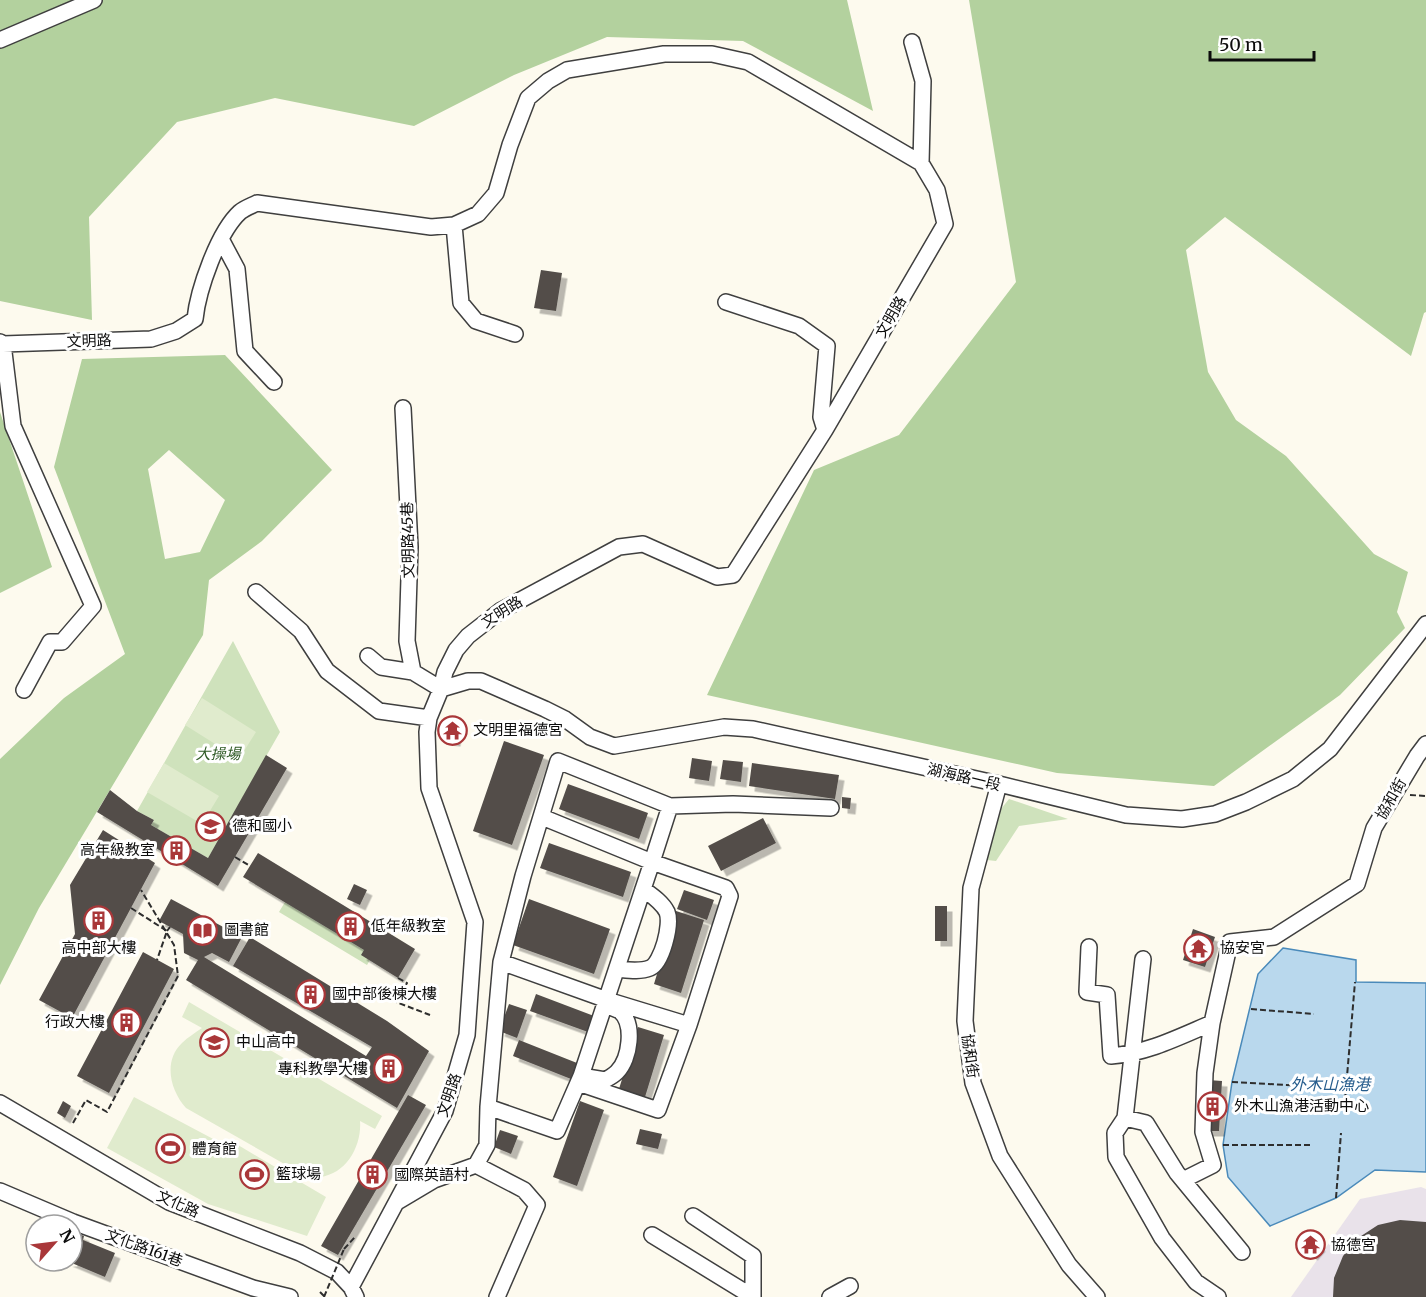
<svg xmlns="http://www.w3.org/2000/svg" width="1426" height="1297" viewBox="0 0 1426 1297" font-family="Merriweather,'Noto Sans TC',serif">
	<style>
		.industrial { fill: #e9e2ea }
		.green { fill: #cfe2bc }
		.forest { fill: #b3d19e; fill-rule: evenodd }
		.pitch { fill: #e0ebcd }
		.water { fill: #b9d8ed; stroke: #4a8aba; stroke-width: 1.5 }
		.building { fill: #534e4a; filter: url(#shadow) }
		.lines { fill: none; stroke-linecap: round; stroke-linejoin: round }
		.minor-casing { stroke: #3f3f3f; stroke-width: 18 }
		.path { stroke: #2e2e2e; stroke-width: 2; stroke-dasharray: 6 3; stroke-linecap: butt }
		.minor { stroke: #fff; stroke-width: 15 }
		.path-bridge { stroke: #2e2e2e; stroke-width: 2; stroke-dasharray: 6 3; stroke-linecap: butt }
		.labels { text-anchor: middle; stroke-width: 6; stroke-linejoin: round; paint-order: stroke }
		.street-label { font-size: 15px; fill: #0c0c0c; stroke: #fff }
		.poi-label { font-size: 15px; fill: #0c0c0c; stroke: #fff; text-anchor: start }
		.park-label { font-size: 15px; font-style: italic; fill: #2f5b26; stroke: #fff }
		.water-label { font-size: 16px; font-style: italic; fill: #275d8d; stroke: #fff }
	</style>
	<defs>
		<filter id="shadow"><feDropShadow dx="5.5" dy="5.5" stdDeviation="0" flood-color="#0004"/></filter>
	</defs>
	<rect width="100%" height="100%" fill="#fdfaee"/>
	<!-- industrial -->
	<path class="industrial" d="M1421,1187L1426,1189V1297H1291L1360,1199Z"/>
	<!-- green -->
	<path class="green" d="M233,641L280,732L208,858L151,825L154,820L137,811Z
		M1009,799L1068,819L1019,826L996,861L987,860L997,814Z
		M285,902L364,950L370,960L367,965L279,912Z"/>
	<!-- forest -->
	<path class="forest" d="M0,0H847L873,111L743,41L607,37L514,75L414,126L275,98L177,122L89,217L92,320L0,301Z
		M969,0H1426V312L1424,313L1411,356L1225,217L1186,250L1208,372L1236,420L1286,456L1374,554L1408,572L1397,612L1405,628L1340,695L1214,786L1057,773L707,695L814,470L899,435L1016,282Z
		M225,355L332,470L262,541L209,580L203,635L39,908L0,985V759L64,698L125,654L54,467L82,359ZM169,450L225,500L200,552L165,559L148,469Z
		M0,412L52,567L0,593Z"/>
	<!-- pitch -->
	<path class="pitch" d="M202,698L256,732L239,759L185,725Z
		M164,763L219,796L202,824L147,792Z
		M189,1002L382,1116L375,1129L360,1121C362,1145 347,1174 320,1177C315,1178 307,1175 302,1174L186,1108C170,1090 163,1061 182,1043C188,1037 195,1033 202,1028L182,1017Z
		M134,1097L234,1150L238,1145L326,1197L307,1236L208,1204L107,1148Z"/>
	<!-- water -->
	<path class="water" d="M1283,948L1356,960V982L1426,983V1172L1375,1170L1336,1198L1270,1226L1228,1177L1223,1145L1232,1082L1258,974Z"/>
	<!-- building -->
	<path class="building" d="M541,270L562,273L556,311L534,308Z
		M450,720H457L455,741L448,740Z
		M504,741L544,755L512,845L473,831Z
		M266,755L287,768L218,886L97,812L110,790L137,811L154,820L151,825L208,858Z
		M692,758L712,761L709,781L689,778Z
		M723,760L743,762L741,782L720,779Z
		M752,763L839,775L835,799L749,786Z
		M568,784L648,813L639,839L559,809Z
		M842,797L851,798L850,809L842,808Z
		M763,818L776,843L721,871L708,846Z
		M103,830L155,863L72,1018L39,1000L75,934L70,885Z
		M549,843L631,872L623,897L540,868Z
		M258,853L415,949L398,978L361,955L364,950L243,877Z
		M354,884L367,890L360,905L347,899Z
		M684,890L714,900L707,920L677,909Z
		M171,899L242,937L229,962L212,953L204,957L366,1056L372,1047L233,966L250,937L387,1021L429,1051L397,1108L186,980L198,960L184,953L183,934L159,921Z
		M529,899L610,929L594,974L513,945Z
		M935,906H947V941H935Z
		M676,911L704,920L681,993L654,984Z
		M1193,929L1215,937L1205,967L1183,960Z
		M143,952L174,969L109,1093L77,1076Z
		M536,994L594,1016L588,1032L530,1011Z
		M509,1004L527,1010L517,1038L499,1031Z
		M638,1027L664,1035L645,1097L619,1089Z
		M519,1040L577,1063L571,1079L513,1056Z
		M1208,1080L1222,1081L1219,1131H1205Z
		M408,1095L426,1105L338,1255L321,1246Z
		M63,1101L71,1106L65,1118L57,1113Z
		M580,1101L604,1110L577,1186L553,1177Z
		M640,1129L662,1134L658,1149L636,1144Z
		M500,1130L518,1136L511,1154L494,1147Z
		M1400,1220L1426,1222V1297H1333L1334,1278L1343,1256L1358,1238L1378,1225Z
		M74,1232L84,1236L83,1240L115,1253L105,1277L67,1261H72V1237Z
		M1309,1235L1320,1246L1312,1255L1300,1244Z"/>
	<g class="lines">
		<defs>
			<path id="minor" d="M0,40L94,0
				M912,42L923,81L921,163
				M454,225L461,303L476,321L515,334
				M221,239L237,269L245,351L274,382
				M726,302L799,326L827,346L821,417L825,430
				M0,342L3,344L151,339L176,331L195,319C198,290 218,232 240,212C245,208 251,206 257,203L431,227L454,225L478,214L496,193L510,145L528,98L548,81L567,70L664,54H712L748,62L921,163L937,190L945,224L825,430L733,575L717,577L643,544L619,547L500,611L468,636L456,650L445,672L441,689L429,718L427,732L429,788L475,922L467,1035L445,1111L351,1287
				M3,344L13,426L93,606L62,642H50L24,690
				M403,408L410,547L407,641L413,672L441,689
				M256,592L301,631L327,671L379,711L429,718
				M368,656L381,667L413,672
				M441,689L468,681H481L545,709L565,719L590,737L614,746L724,727L753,729L999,784L1126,815L1182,819L1215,814L1246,802L1293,779L1330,749L1426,624
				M999,784L971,888L965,1021L973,1083L1000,1156L1069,1265L1097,1297
				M1089,947L1087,992L1107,995L1111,1056C1148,1053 1179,1037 1212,1023
				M1143,959L1125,1118L1115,1133L1116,1157L1162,1238L1196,1282L1218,1297
				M501,962L607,1000L689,1025L730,896L726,888L652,862L670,806L733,804L831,808
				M617,969C628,970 640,972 650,968C662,963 672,924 667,912C662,902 651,895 643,889
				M581,1076L605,1080C609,1078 614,1075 617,1072C630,1059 635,1024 620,1011C616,1009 610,1007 606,1006
				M578,1083L658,1110L689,1025
				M0,1103L169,1202L300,1253L337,1272L351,1287L356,1297
				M488,1107L557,1131L581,1076L652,862L542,817
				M1125,1118L1146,1123L1177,1173L1242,1252
				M476,1165L487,1145L488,1107L501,962L523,876L558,761L670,806
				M1183,1180L1213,1165L1203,1132L1205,1073L1212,1023L1230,942L1274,937L1357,884L1374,828L1417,756L1426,744
				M0,1191L73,1222L253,1288L290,1297
				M397,1202L434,1180L476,1165L524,1190L537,1205L497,1297
				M693,1216L753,1256V1297
				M652,1235L753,1297
				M830,1297L850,1286"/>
		</defs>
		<!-- minor casing -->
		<use href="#minor" class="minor-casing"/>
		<!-- path -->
		<path class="path" d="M1410,795L1426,796
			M235,857L250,866
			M167,931L170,927
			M398,978L407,983L396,1002L430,1015
			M1251,1009L1314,1014
			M1232,1082L1306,1086
			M1345,1100L1355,982
			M73,1123L86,1100L107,1112L178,976L174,945L141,890
			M1223,1145H1311
			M1336,1198L1341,1133
			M344,1249L355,1237
			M320,1292L325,1297"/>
		<!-- minor -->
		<use href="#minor" class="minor"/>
		<!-- path-bridge -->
		<path class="path-bridge" d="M131,908L167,931L157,960
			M324,1297L344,1249"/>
	</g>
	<!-- icons -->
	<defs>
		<symbol id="temple-ring" viewBox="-11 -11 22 22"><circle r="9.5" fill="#fff" stroke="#a93739" stroke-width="1.5"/><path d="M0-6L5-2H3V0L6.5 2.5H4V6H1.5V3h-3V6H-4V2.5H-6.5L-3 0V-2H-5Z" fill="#a93739"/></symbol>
		<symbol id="school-ring" viewBox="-11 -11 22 22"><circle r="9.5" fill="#fff" stroke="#a93739" stroke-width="1.5"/><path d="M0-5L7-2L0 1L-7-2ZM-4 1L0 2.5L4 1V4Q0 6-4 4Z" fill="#a93739"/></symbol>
		<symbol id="building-ring" viewBox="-11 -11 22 22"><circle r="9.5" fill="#fff" stroke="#a93739" stroke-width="1.5"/><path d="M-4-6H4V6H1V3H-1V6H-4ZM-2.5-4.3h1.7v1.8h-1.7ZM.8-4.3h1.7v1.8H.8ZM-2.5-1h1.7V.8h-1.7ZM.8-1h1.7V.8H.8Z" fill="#a93739"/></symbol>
		<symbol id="library-ring" viewBox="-11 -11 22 22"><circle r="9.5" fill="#fff" stroke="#a93739" stroke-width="1.5"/><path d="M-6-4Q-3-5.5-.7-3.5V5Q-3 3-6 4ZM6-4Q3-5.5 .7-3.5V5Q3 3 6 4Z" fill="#a93739"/></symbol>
		<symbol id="stadium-ring" viewBox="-11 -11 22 22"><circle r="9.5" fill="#fff" stroke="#a93739" stroke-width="1.5"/><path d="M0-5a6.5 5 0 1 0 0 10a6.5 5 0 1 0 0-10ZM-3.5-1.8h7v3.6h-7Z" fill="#a93739"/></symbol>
	</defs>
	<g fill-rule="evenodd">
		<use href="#temple-ring" x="436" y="714" width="33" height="33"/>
		<use href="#school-ring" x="194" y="810" width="33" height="33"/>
		<use href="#building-ring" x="160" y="834" width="33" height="33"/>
		<use href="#building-ring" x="82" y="904" width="33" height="33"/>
		<use href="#building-ring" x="334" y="910" width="33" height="33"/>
		<use href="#library-ring" x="186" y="914" width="33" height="33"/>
		<use href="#temple-ring" x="1182" y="932" width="33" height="33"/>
		<use href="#building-ring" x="294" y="978" width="33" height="33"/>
		<use href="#building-ring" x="110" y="1006" width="33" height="33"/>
		<use href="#school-ring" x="198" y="1026" width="33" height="33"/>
		<use href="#building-ring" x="372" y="1052" width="33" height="33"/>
		<use href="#building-ring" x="1196" y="1090" width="33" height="33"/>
		<use href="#stadium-ring" x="154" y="1132" width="33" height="33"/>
		<use href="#stadium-ring" x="238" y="1158" width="33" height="33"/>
		<use href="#building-ring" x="356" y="1158" width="33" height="33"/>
		<use href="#temple-ring" x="1294" y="1228" width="33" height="33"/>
	</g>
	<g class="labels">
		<!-- street labels -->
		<g class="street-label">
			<text transform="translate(891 317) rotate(-60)" y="5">文明路</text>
			<text transform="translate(89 341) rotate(-2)" y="5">文明路</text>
			<text transform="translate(408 540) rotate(-91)" y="5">文明路45巷</text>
			<text transform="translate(502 612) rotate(-32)" y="5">文明路</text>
			<text transform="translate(964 777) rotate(13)" y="5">湖海路一段</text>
			<text transform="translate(1391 799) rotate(-60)" y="5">協和街</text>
			<text transform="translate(970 1056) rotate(82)" y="5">協和街</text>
			<text transform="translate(449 1095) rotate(-71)" y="5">文明路</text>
			<text transform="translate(178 1204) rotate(24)" y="5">文化路</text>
			<text transform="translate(144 1248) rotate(20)" y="5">文化路161巷</text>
		</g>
		<!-- poi labels -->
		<g class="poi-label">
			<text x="473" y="735">文明里福德宮</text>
			<text x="232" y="831">德和國小</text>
			<text x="155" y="855" text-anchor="end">高年級教室</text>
			<text x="371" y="931">低年級教室</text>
			<text x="224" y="935">圖書館</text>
			<text x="99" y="953" text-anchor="middle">高中部大樓</text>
			<text x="1220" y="953">協安宮</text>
			<text x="332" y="999">國中部後棟大樓</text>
			<text x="105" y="1027" text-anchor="end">行政大樓</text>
			<text x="236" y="1047">中山高中</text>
			<text x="368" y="1074" text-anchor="end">專科教學大樓</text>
			<text x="1234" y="1111">外木山漁港活動中心</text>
			<text x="192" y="1154">體育館</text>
			<text x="276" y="1179">籃球場</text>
			<text x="394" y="1180">國際英語村</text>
			<text x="1331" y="1250">協德宮</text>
		</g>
		<!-- park labels -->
		<g class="park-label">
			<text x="218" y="759">大操場</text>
		</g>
		<!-- water labels -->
		<g class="water-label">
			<text x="1330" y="1090">外木山漁港</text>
		</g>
	</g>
	<!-- north arrow -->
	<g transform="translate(54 1243) rotate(62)"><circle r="28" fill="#ffffff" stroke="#9e9e9e" stroke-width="1.5"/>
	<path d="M0-4.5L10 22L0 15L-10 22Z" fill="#a93739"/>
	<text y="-9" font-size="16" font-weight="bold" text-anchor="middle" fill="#0c0c0c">N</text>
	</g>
	<!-- scale -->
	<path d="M1210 51v9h104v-9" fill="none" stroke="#0c0c0c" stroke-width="3"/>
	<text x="1219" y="51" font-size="18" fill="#0c0c0c" stroke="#ffffff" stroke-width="4.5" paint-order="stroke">50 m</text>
</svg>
